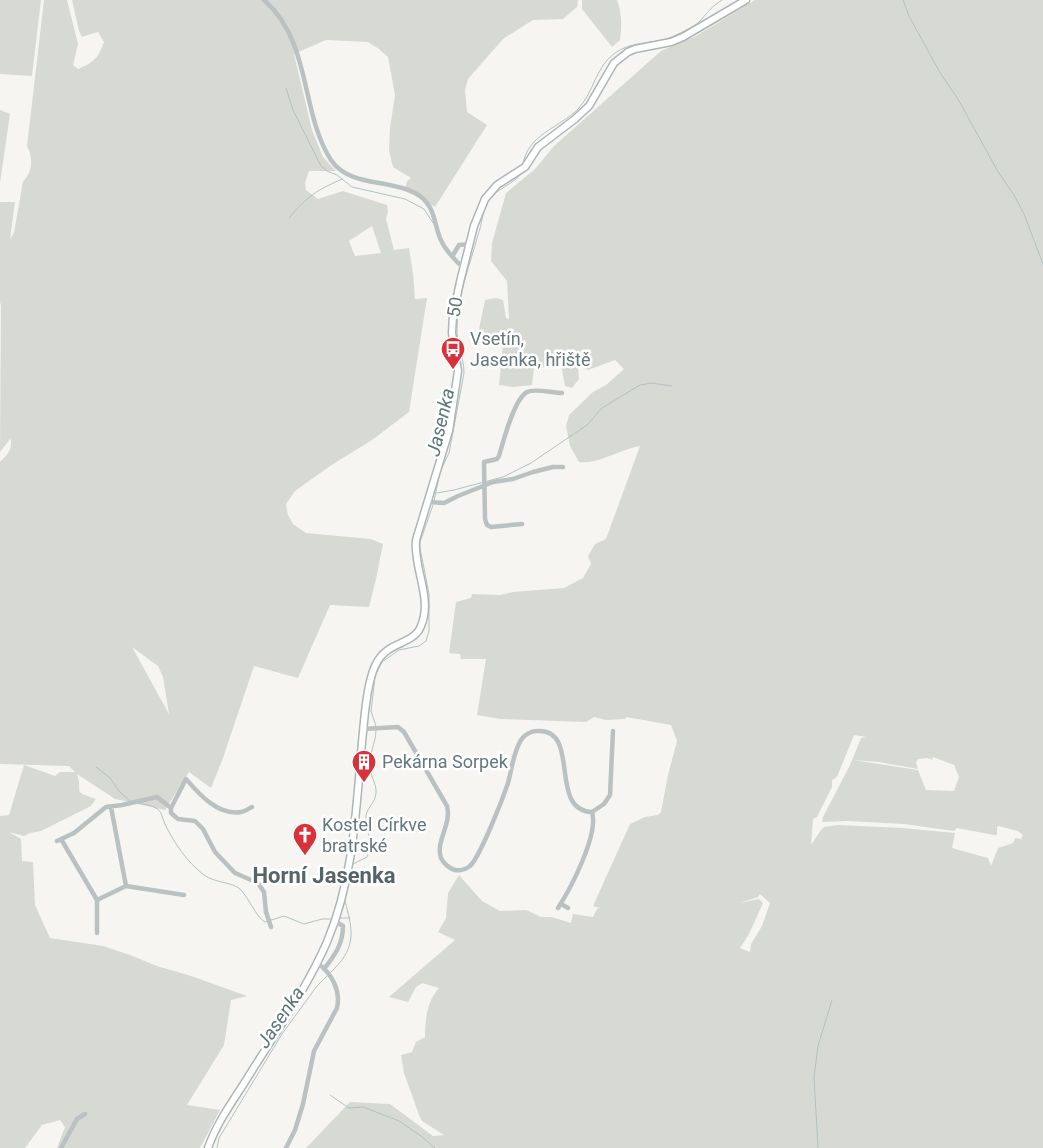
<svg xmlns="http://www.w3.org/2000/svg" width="1043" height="1148" viewBox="0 0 1043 1148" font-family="Roboto,sans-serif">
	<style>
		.green { fill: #d7dad2; fill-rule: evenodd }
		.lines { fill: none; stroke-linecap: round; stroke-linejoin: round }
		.stream { stroke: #b1c2c2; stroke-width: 1 }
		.secondary-casing { stroke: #adb5b7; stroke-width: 9 }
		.street { stroke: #bac1c2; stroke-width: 4.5 }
		.secondary { stroke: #fff; stroke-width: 6 }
		.labels { text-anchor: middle; stroke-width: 5; stroke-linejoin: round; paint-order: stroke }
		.street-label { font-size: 18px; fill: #63787b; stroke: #fff }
		.poi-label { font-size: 18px; fill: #63787b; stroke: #fff; text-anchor: start }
		.water-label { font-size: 19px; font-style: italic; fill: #5e7777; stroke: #fff }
		.district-label { font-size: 22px; font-weight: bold; fill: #546467; stroke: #fff }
	</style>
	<rect width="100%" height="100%" fill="#f6f5f2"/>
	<!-- green -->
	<path class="green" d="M0,0H41L32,76L0,74Z
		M44,0H67L78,44L73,65L78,69C95,62 98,58 104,42L98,32L82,37L79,31L72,0H578L577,7L563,19L533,20L503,39L468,79L465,90L467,112L487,125L435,207L421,198L405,190L407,181L411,178L393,167L389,151L390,128L395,95L388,57L379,49L368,42L326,40L294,54L312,130L323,157L336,171H309L305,183L306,190L318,199L343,191L387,205L388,212L386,219L394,250L409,248L413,273L415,299L427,298L409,412L372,440L330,466L295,491L286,504L288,515L293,524L306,533L371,539L383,544L376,579L369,607L330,605L298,678L254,666L223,758L211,788L189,772L165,810L115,799L77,774C84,794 70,790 96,799L91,806L41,831L30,833L24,836L9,832L21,839L22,861L33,862L35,905L50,938L103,946L130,955L157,966L191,976L247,996L231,1000L224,1045L187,1105L220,1110L200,1148H57L65,1127L60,1120L42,1125L25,1148H0V816L9,815L24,765L55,776L60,772H75L69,766L0,764V462C7,455 12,450 11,440L10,439L0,452L1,302L0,306V202H15L10,239L14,233L23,181C33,173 33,157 27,146ZM372,226L381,253L355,256L349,241ZM132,647L158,666L163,677L169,714Z
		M582,0H617C622,13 622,26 620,40L612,47L582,9Z
		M755,0H1043V1148H306L350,1102L390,1104L433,1136L444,1135L422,1121L419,1115L404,1073L401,1055L412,1052L416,1042L425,1037C425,1019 427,1001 439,988L422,983L416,987L408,1002L389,997L455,940L438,932L446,918L448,893L459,875L482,901L500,911L526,910L541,917H552L571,923L573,914L593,917L597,909L600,908L593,906L630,824L645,817L658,815L661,812L668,775L677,741L671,725L626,717L625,719L606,720L594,717L586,722L500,719L477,715L486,659H461L460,654L449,653L456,602L471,598L472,594L500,595L513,592L564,588L583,578L591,564L588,556L595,544L606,539L640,446C621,449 597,465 579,462L570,446L566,426L569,415L593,392L606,385L624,369L615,360L588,370L578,366L579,379L572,388L565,386L562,369L552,361H546L543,368H534L532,385L513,387L499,385L503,343L477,339L485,300L496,298L503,300L506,318L509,319L507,281L491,261L492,243L506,193L535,169L554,146L661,51L696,36ZM854,735L866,737L861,738L850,765L823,817L822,822L847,821L904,824L954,831L957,828L994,835H997V827L998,826L1018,831L1023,835L1021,839L1015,838L1013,843L998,848L991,866L988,858L952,848L955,833L903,828L838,825L824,827L821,830L811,845L813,819L817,817L832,787V780L837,777ZM933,757L954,765L959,777L954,791L926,790L918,770L853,760L879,762L918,769L916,763L918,759L928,758L932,760ZM760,894L770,903L762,926L751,944L750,952L740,948L749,934L763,903L759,899L740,903L758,897Z
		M0,110L10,114L0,183Z"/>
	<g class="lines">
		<!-- stream -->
		<path class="stream" d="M903,0L909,16L939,71L958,99L997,170L1014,195L1024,214L1043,264
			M286,88L293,110L321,166L327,171L337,175L352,187L405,199L424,209L433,223
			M523,164C528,134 559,128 578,109C594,92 596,66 615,53C633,40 655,45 674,36C682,32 694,27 700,21C708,12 711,7 722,0
			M289,218C308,196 315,191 342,179
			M437,493L454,490L503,477L531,463L587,425L602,408L640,385L651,383L672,386
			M434,501L440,472L449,453L464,373C464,357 456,343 457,328C457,296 470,265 478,235C482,224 482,213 488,202C496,188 513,185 522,173
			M376,726L371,711L372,703L375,676L382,662L399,650L419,646L426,641L429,631V594L420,548V542L433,505
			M96,767L110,778L119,791L131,802
			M137,803C143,804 151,805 156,808C162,811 162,818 165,824C174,843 187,862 204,875C215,883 232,882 240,889C249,898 256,917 265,922L284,916L304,924L322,919H333
			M351,865L367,857C374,842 367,834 366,819C365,810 372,806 375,798C379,786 371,779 370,768C368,756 376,743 376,730
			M340,918H350
			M330,973C356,949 354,933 345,901
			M330,1095L349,1108L363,1107L399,1121L421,1136L435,1148
			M217,1148L219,1138L282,1034L317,986L327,976
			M818,1148L814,1077L818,1046L832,1000"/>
		<defs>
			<path id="secondary" d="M208,1148C216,1125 230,1105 243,1085C272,1038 305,992 327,942C354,878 356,809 362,742C364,723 365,704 369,686C372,672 376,658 388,650C399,642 416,640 421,626C433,598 413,568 416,540L449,431L458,371L452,333L453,315L460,282L474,226L485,199L497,185L525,167L538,147L575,119L589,106L614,63L628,52L635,49L671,42L683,37L746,0"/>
		</defs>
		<!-- secondary casing -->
		<use href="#secondary" class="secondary-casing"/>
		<!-- street -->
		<path class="street" d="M264,0C312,42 300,112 331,160C349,187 389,179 415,193C435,204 433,220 440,238C444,248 455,261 464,268
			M453,255L459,245L470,244
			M429,502L444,503L458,496L493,482L513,479L533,472L553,467H563
			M522,524L491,527L487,525L485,519L484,462L497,459L499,456C503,442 514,399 527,392C535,388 552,393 562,393
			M363,729L398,727L404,732L447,806C452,824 435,842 441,858C443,863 450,869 455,870C460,871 466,869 470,866C480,857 503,798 508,783C512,769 513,753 521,740C524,735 531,731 537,731C582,728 547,810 592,812L604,804L610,795L613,731
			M111,807L126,886
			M171,808V813L178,819L195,821L203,829L215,852L235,873L258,883L264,892L266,912L271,927
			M61,839L97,900
			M57,841L74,833L106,807L122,805L157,797L171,808L186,779C199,794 218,816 241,812C244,812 248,809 252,807
			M561,904L568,908
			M558,908C571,888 599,834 592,812
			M97,933V900L126,886L184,895
			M324,969C335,955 343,944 343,926L335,921
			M61,1148L77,1119L85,1114
			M286,1148L295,1130L303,1104L314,1051L337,1008C341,991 332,973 317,963"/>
		<!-- secondary -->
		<use href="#secondary" class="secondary"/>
	</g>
	<!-- icons -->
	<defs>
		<symbol id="bus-pin" viewBox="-11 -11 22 30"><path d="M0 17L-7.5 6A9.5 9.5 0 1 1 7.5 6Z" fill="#d7313a" stroke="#fff"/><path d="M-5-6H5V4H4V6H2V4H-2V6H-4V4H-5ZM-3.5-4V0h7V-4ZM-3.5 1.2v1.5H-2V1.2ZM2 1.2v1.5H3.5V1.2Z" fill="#fff"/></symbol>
		<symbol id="building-pin" viewBox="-11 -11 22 30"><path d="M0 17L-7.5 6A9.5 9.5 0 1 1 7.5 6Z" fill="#d7313a" stroke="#fff"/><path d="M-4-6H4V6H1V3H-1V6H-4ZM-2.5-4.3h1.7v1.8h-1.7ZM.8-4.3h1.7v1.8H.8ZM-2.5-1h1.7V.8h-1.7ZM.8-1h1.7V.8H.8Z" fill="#fff"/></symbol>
		<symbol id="church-pin" viewBox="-11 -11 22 30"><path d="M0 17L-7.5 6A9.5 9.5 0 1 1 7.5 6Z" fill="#d7313a" stroke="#fff"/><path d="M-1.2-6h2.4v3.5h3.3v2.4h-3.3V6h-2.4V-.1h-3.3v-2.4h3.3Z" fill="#fff"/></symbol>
	</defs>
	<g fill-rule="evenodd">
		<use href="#bus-pin" x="439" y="335" width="28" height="38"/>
		<use href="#building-pin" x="350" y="748" width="28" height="38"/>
		<use href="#church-pin" x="291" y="821" width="28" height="38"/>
	</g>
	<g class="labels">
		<!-- street labels -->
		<g class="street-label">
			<text transform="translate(455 307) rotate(-81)" y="6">50</text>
		</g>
		<!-- poi labels -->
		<g class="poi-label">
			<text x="470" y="345">Vsetín,<tspan x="470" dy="21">Jasenka, hřiště</tspan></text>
			<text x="382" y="768">Pekárna Sorpek</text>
			<text x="322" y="831">Kostel Církve<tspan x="322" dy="21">bratrské</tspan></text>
		</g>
		<!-- water labels -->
		<g class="water-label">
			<text transform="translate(440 422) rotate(-77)" y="7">Jasenka</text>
			<text transform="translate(280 1017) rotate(-56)" y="7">Jasenka</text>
		</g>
		<!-- district labels -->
		<g class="district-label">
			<text x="324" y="883">Horní Jasenka</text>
		</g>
	</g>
</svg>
